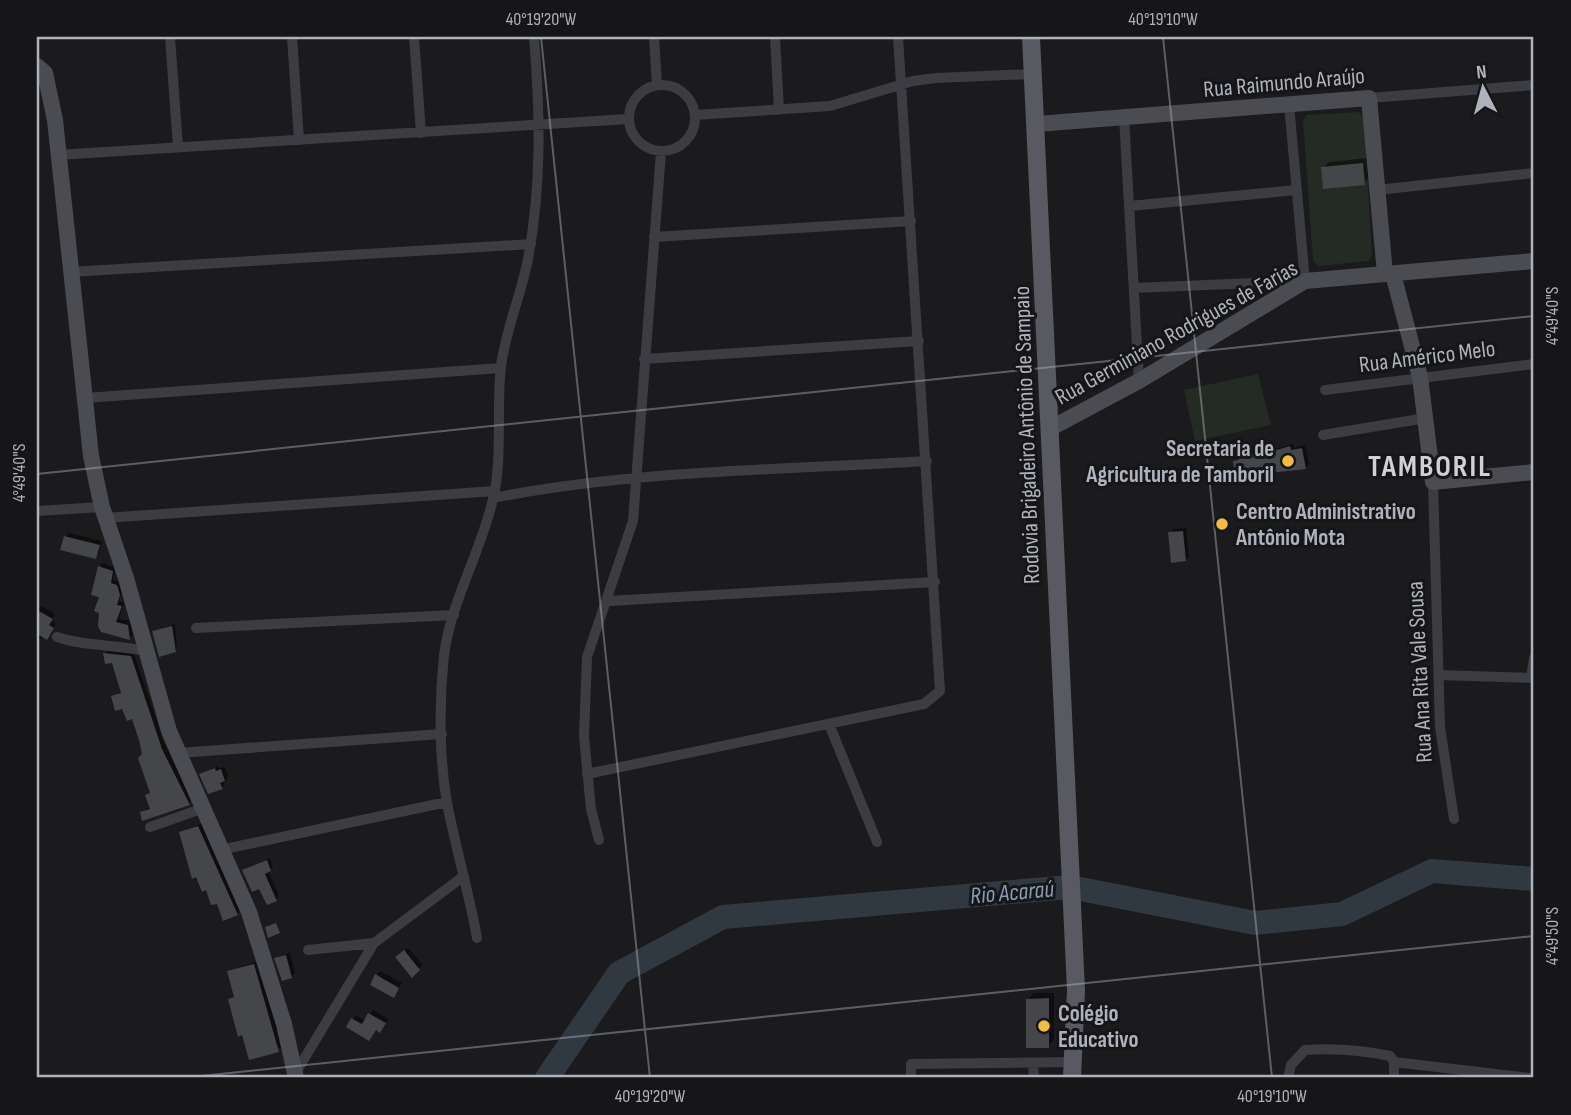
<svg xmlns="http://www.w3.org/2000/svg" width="1571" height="1115" viewBox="0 0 1571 1115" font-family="'Sofia Sans Condensed',sans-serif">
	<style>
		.green { fill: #232b24 }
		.shadow { fill: #0007 }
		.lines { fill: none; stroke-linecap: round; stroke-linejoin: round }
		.river { stroke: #303942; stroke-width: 24 }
		.building { fill: #45464a }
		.street { stroke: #3c3d42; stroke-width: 10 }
		.secondary { stroke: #4a4c52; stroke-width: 16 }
		.primary { stroke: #585961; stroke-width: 18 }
		.ticks { fill: none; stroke: #aeb2bc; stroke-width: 2; stroke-opacity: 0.45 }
		.poi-dot { fill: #f0bd40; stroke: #161618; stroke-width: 2.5 }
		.labels { text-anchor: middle; stroke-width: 6; stroke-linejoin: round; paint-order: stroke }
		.street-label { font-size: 23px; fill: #aeb2bc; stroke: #161618 }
		.poi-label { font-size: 23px; font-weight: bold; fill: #aeb2bc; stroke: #161618; text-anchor: start }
		.water-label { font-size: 24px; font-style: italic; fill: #869db6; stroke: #161618 }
		.district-label { font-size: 30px; font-weight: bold; letter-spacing: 2px; fill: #cfd1d8; stroke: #161618 }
		.neatline { fill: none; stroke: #aeb2bc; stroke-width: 2.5 }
		.ticks-label { font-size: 18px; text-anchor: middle; fill: #aeb2bc }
	</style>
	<rect width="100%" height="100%" fill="#1b1b1d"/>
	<!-- green -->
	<path class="green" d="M1359,112L1364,118L1372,256L1368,261L1318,266L1313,260L1303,121L1307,115Z
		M1258,374L1271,425L1195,441L1184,390Z"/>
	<!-- shadow -->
	<path class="shadow" d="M1368,158L1370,177L1364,183L1323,168L1329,162Z
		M1293,444L1294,448L1305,445L1309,464L1305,468L1277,473L1276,470L1235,462L1243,452L1257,450L1258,454Z
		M1186,528L1189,556L1186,560L1170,533L1174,529Z
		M69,533L102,541L99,553L96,557L65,537Z
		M103,563L115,568L113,580L120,582L123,590L119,601L124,603L119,619L131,621L133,635L130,638L102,631L100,567Z
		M41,606L55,614L52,621L56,623L51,634L40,639L37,637V610Z
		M175,624L177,648L175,651L154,631Z
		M108,651L134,654L165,745L192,800L189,803L144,819L142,812L151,807L147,796L151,791L144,754L133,717L113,697L122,692L113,661L105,654Z
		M218,766L219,768L225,767L228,776L222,788L201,774Z
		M202,823L240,910L237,914L218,901L180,833Z
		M270,858L273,867L268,871L279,896L276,900L244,871Z
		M408,948L423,965L412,975L397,958Z
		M290,952L295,973L291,977L276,959Z
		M258,961L282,1047L250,1058L244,1035H239L230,999L235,995L229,971Z
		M380,971L402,983L393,996L377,975Z
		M1034,993H1054V1040L1048,1046L1028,999Z
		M373,1010L388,1019L380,1031L348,1026L356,1015L366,1021Z"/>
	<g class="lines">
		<!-- river -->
		<path class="river" d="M547,1078L619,973L723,917L1070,887L1255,923L1342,914L1432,871L1534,879"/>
	</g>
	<!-- building -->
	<path class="building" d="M1363,163L1365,185L1323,189L1321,167Z
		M1290,446L1291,450L1302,448L1306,469L1235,477L1233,461L1238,460V456L1254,453V457Z
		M1183,531L1186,561L1171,563L1168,532Z
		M64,536L100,545L96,559L60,550Z
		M98,566L113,571L111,583L117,585L120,595L117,605L122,606L116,622L128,625L130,640L101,632L98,626L99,613L94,611L99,597L91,595Z
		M37,610L53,619L49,625L54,628L47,640L37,634Z
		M172,626L176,652L159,657L152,631Z
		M103,653L131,656L162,749L190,805L142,821L140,812L150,809L145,795L150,793L138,758L142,754L139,740L132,719L127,721L122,709L115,711L111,696L121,693L112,663L105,664Z
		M215,768L216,771L221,769L225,781L220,783L223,789L208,794L199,774Z
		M198,826L238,915L223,921L217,904L211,905L206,890L202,892L196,877L192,879L179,832Z
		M267,860L271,871L265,874L277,901L267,905L259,889L252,892L242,870Z
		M276,923L280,933L268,938L265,927Z
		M404,950L420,970L412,978L395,957Z
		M286,955L292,978L282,981L274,958Z
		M254,964L279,1052L249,1060L242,1035L238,1037L228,999L234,997L227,971Z
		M375,974L399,988L394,998L370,985Z
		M1049,998V1048H1026V999Z
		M368,1013L386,1023L380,1033L376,1030L369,1041L346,1027L351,1018L362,1024Z"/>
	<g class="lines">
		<!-- street -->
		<path class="street" d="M170,37L178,147
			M292,37L299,140
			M414,37L421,133
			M654,37L657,85
			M775,37L779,110
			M629 118a33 33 0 1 1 66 0a33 33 0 1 1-66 0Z
			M1369,98L1534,85
			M695,115L830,106L913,81L936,78L1033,74
			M1124,117L1139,381
			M57,155L628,119
			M1377,190L1534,173
			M1130,206L1297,190
			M654,237L911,221
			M70,272L531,244
			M1134,288L1305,281L1289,104
			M644,359L919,341
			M1325,390L1534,364
			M85,398L501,368
			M1323,435L1426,418
			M1433,482L1440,727L1454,819
			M493,498C635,470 783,470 927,461
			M37,511L102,507
			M105,518L495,491
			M609,601L935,582
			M196,628L454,615
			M57,637C86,647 116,644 145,651
			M1439,675L1534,678
			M1531,677L1534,658
			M829,724L877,842
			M178,753L442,734
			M587,774L924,704L940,691L898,37
			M150,827L201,809
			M599,840L591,809L584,736L587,657L633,521L661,152
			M220,850L447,802
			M477,938C469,893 456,849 447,803C439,757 439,702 444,655C451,601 481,552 493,499C503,458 496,408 501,366C506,329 521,295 528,259C542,184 540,112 534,37
			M308,950L374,943
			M1033,1063L1034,1078
			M295,1074L374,943L464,876
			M911,1078V1064L1073,1062
			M1288,1078L1291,1065L1305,1050C1334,1048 1362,1050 1390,1056L1394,1062L1531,1078
			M1394,1078V1062"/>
		<!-- secondary -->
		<path class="secondary" d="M37,66L45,73L55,120L91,456L102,507L126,578L169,731L249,912L284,1024L296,1078
			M1037,124L1369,98L1385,274
			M1393,274L1420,377L1433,482L1534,472
			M1051,428L1139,381L1305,281L1534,261"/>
		<!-- primary -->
		<path class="primary" d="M1031,37L1076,990L1072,1078"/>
	</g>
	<!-- ticks -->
	<path class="ticks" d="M541,37L650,1078M1163,37L1272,1078M37,474L1534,316M182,1078L1534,936"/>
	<!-- markers -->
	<g class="poi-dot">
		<circle cx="1288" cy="461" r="7"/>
		<circle cx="1222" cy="524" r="7"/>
		<circle cx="1044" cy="1026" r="7"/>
	</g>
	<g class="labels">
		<!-- street labels -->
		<g class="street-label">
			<text transform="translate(1284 82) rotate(-5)" y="8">Rua Raimundo Araújo</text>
			<text transform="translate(1176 332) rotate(-29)" y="8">Rua Germiniano Rodrigues de Farias</text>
			<text transform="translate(1427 356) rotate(-7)" y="8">Rua Américo Melo</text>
			<text transform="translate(1026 435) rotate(-92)" y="8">Rodovia Brigadeiro Antônio de Sampaio</text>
			<text transform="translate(1419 672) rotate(-93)" y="8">Rua Ana Rita Vale Sousa</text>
		</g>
		<!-- poi labels -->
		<g class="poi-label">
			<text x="1274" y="456" text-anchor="end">Secretaria de<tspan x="1274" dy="26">Agricultura de Tamboril</tspan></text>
			<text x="1236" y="519">Centro Administrativo<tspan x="1236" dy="26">Antônio Mota</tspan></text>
			<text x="1058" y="1021">Colégio<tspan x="1058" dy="26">Educativo</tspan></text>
		</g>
		<!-- water labels -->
		<g class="water-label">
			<text transform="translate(1012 892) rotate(-5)" y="8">Rio Acaraú</text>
		</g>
		<!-- district labels -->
		<g class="district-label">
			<text x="1430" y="476">TAMBORIL</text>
		</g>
	</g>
	<!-- border -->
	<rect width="1571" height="1115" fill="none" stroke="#161618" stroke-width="77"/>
	<!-- north arrow -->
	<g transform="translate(1483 88) rotate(354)" stroke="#161618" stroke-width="5" paint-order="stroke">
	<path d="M0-5L12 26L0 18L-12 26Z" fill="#aeb2bc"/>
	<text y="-10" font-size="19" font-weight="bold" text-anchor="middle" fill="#aeb2bc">N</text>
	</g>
	<rect x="38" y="38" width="1494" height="1038" class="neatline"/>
	<g class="ticks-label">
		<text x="541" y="25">40°19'20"W</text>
		<text x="1163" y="25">40°19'10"W</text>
		<text transform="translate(1552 316) rotate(-90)" y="6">4°49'40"S</text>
		<text transform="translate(19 473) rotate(-90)" y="6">4°49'40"S</text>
		<text transform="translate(1552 936) rotate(-90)" y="6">4°49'50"S</text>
		<text x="650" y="1102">40°19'20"W</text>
		<text x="1272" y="1102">40°19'10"W</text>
	</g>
</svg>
